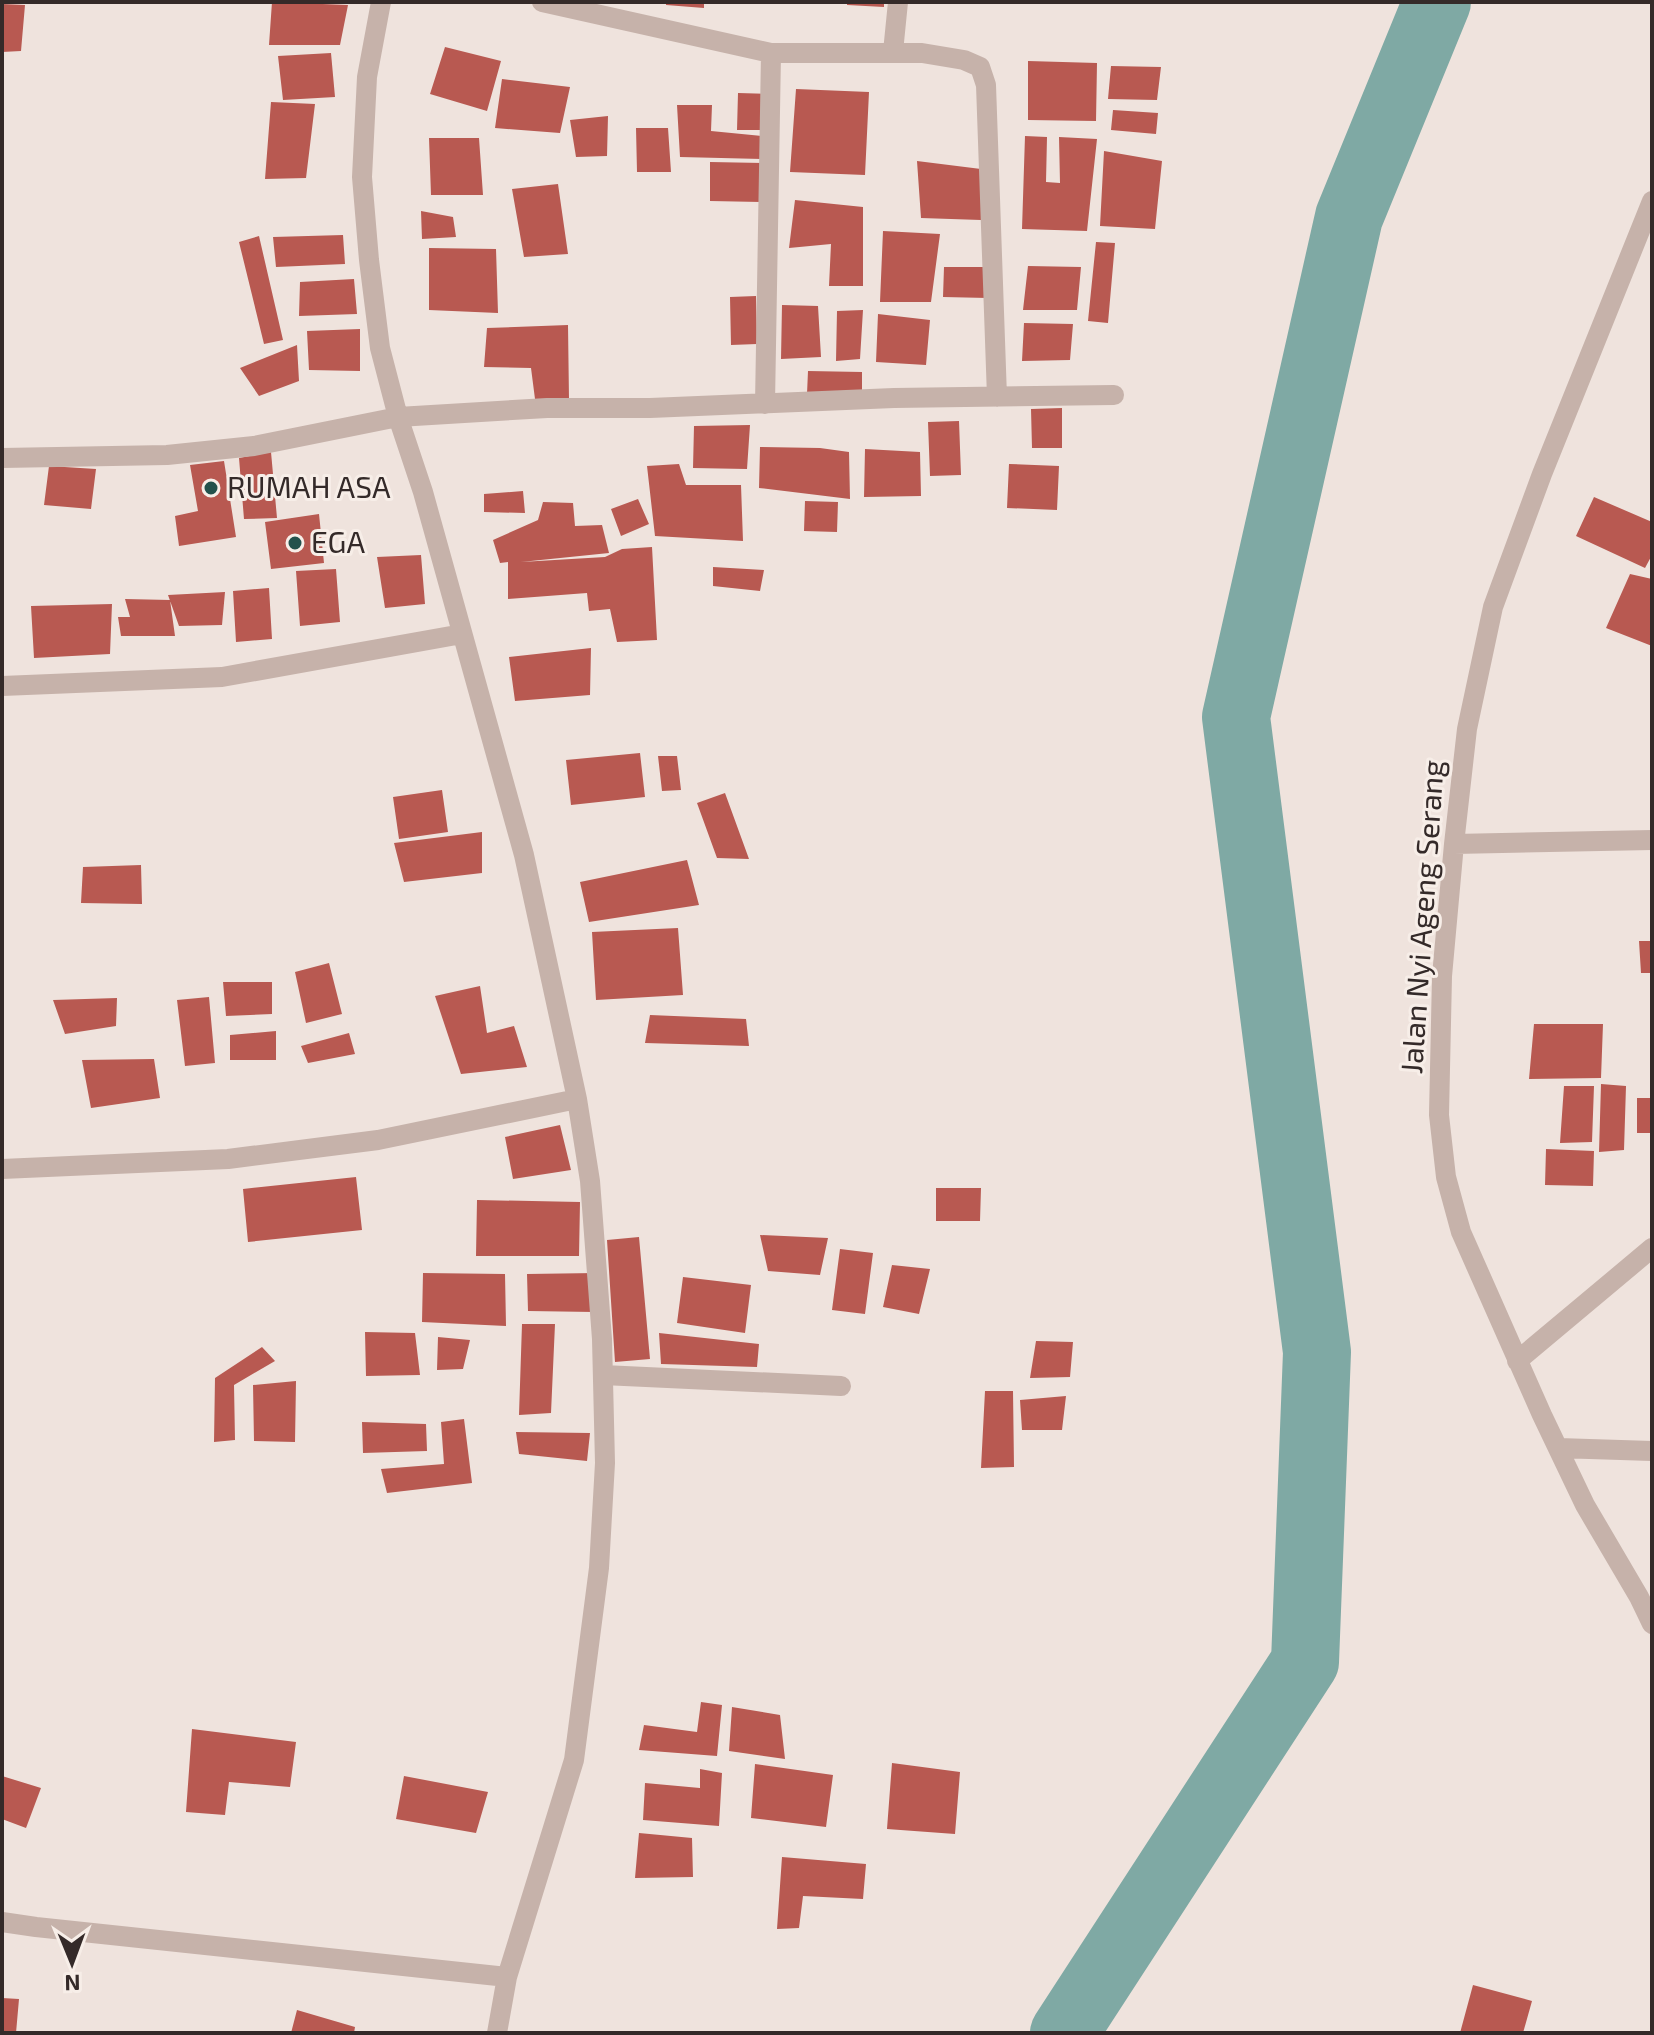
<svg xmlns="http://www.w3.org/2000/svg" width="1654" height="2035" viewBox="0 0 1654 2035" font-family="'Exo 2',sans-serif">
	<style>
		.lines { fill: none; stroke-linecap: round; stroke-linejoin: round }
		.river { stroke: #7fa9a4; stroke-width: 68 }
		.building { fill: #b85951 }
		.minor { stroke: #c6b2aa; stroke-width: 20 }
		.poi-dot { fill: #23514c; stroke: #f7eee8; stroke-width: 3 }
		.labels { text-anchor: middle; stroke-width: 6; stroke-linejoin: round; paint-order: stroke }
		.poi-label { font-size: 30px; fill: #342a29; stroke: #f7eee8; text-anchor: start }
		.street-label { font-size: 30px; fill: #342a29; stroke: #f7eee8 }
	</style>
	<rect width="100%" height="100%" fill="#efe3dd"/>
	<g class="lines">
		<!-- river -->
		<path class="river" d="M1064,2033L1305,1662L1317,1352L1236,717L1349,217L1437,2"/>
	</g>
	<!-- building -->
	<path class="building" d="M272,2L348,5L340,45H269Z
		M666,2H704V8L666,5Z
		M847,2H884V7L847,5Z
		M2,4L25,5L21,51L2,52Z
		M445,47L501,61L487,111L430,94Z
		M331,53L335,97L283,100L278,56Z
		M1028,61L1097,63L1096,121L1028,120Z
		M1111,66L1161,67L1157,100L1108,99Z
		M502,79L570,87L560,133L495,128Z
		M796,89L869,92L865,175L790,172Z
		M738,93L768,94L767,130H737Z
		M271,102L315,104L306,178L265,179Z
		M677,105H712L711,131L762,136V159L680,157Z
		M1113,110L1158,113L1156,134L1111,130Z
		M608,116L607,156L576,157L570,120Z
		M636,128H668L671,172H637Z
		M1025,136L1047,137L1046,182L1060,183L1059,137L1097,139L1087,231L1022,229Z
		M429,138H479L483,195H431Z
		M1104,151L1162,161L1155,229L1100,226Z
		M917,161L981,169V220L921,218Z
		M710,162L763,163L761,202L710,201Z
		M558,184L568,254L524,257L512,189Z
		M795,200L863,207V286H829L831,244L789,248Z
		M421,211L453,217L456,237L422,239Z
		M883,231L940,234L931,302H880Z
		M343,235L345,264L276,267L273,237Z
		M259,236L283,340L264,344L239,242Z
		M1096,242L1115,243L1108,323L1088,321Z
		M429,248L496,249L498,313L429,310Z
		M1028,266L1081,267L1077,310H1023Z
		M944,267H988V298L943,297Z
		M354,279L357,314L299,316L300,282Z
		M756,296L757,344L731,345L730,297Z
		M782,305L818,306L821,357L781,359Z
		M863,310L860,359L836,361L837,311Z
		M878,314L930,320L926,365L876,362Z
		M1024,323L1073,324L1070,360L1022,361Z
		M568,325L569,400L535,399L531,368L484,367L487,328Z
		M360,329V371L309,370L307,331Z
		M297,345L299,381L259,396L240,368Z
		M808,371L862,372V395L807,394Z
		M1062,408V448H1032L1031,409Z
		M959,421L961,475L930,476L928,422Z
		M750,425L747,469L693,468L694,426Z
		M760,447L820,448L849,452L850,499L759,488Z
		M865,449L920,452L921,496L864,497Z
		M271,452L277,518L244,519L239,458Z
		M224,461L236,537L179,546L175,516L198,511L190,465Z
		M679,464L686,485H741L743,541L655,536L647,466Z
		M1009,464L1059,466L1057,510L1007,508Z
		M49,466L96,469L91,509L44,505Z
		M523,491L525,513L484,512V494Z
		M1594,497L1652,522V555L1645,568L1576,536Z
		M638,499L649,524L621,536L611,509Z
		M805,501L838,502L837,532L804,531Z
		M543,502L573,503L575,526L602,525L609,553L521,562L605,557L622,549L652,547L657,640L617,642L610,609L589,611L587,593L508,599V562L500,563L493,540L538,520Z
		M319,514L324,563L271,569L265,522Z
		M421,555L425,604L385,608L377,557Z
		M713,567L764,570L760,591L713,586Z
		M336,569L340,622L300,626L296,571Z
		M1630,574L1652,579V646L1606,628Z
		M269,588L272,639L236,642L233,591Z
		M225,592L222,625L179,626L168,595Z
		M125,599L170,600L175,636H121L118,617H130Z
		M112,604L110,654L34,658L31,606Z
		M591,648L590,695L515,701L509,657Z
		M640,753L645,797L571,805L566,760Z
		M658,756H677L681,790L662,791Z
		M442,790L448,832L399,839L393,797Z
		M725,793L749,859L717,858L697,803Z
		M482,832V873L404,882L394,843Z
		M687,860L699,905L589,922L580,882Z
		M141,865L142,904L81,903L83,867Z
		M678,928L683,995L596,1000L592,932Z
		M1639,941H1652V973H1641Z
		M329,963L342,1014L306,1023L295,972Z
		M223,982H272V1014L226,1016Z
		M480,986L487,1033L514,1026L527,1067L461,1074L435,996Z
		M209,997L215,1063L185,1066L177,1000Z
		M117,998L116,1026L65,1034L53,1000Z
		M650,1015L746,1019L749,1046L645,1043Z
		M1534,1024H1603L1601,1078L1529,1079Z
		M276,1031V1060H230V1035Z
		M349,1033L355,1054L308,1063L301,1046Z
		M154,1059L160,1098L91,1108L82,1060Z
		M1601,1084L1626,1086L1624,1150L1599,1152Z
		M1564,1086H1594L1592,1142L1560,1143Z
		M1637,1098H1652V1133H1637Z
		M560,1125L571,1170L513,1179L505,1137Z
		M1546,1149L1594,1151L1593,1186L1545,1185Z
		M356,1177L362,1230L248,1242L243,1189Z
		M936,1188H981L980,1221H936Z
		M477,1200L580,1202L579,1256H476Z
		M760,1235L828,1238L820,1275L768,1271Z
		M639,1237L650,1359L615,1362L607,1240Z
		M840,1249L873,1253L865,1314L832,1310Z
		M892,1265L930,1269L919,1314L883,1307Z
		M423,1273L505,1274L506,1326L422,1322Z
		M596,1273L594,1312L528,1311L527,1274Z
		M683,1277L751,1285L745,1333L677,1323Z
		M522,1324H555L551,1413L519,1415Z
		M365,1332L415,1333L420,1375L366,1376Z
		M659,1333L759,1344L757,1367L661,1364Z
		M438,1337L470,1340L463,1369L437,1370Z
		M1036,1341L1073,1342L1070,1377L1030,1378Z
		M262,1347L275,1361L234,1385L235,1440L214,1442L215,1378Z
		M296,1381L295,1442L254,1441L253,1385Z
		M985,1391H1013L1014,1467L981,1468Z
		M1066,1396L1062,1430H1022L1020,1400Z
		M464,1419L472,1483L387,1493L381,1469L444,1464L441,1422Z
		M362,1422L426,1424L427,1451L363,1453Z
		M516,1432L590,1433L587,1461L519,1454Z
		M701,1702L722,1705L717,1756L639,1750L644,1725L697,1732Z
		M732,1707L780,1715L785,1759L729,1751Z
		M192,1729L296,1742L290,1787L229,1782L225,1815L186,1812Z
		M892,1763L960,1772L955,1834L887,1829Z
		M755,1764L833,1775L826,1827L751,1818Z
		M700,1769L722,1773L719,1826L643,1820L645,1783L700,1788Z
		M2,1776L41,1788L26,1828L2,1819Z
		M404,1776L488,1792L476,1833L396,1819Z
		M639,1833L692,1838L693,1877L635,1878Z
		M782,1857L866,1864L863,1899L803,1896L799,1928L777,1929Z
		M1473,1985L1532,2001L1523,2033H1460Z
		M2,1998L19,1999L16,2033H2Z
		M297,2010L355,2027L354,2033H291Z"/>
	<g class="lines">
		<!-- minor -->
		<path class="minor" d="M381,2L367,77L362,177L369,260L380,348L398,417L423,492L524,855L577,1099L590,1181L602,1339L605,1463L599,1568L574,1760L507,1977L497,2033
			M542,2L771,53H922L964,60L980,67L986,85L997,397
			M893,52L898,2
			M1652,201L1542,474L1493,607L1467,729L1454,844L1442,976L1439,1115L1446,1177L1461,1232L1542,1415L1585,1505L1639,1597L1652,1624
			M765,404L771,53
			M2,458L167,455L254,446L398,417L547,408H650L894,398L1114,395
			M2,686L222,677L462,634
			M1454,844L1652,840
			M2,1169L228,1159L378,1140L577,1099
			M1517,1361L1652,1248
			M603,1375L841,1386
			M1558,1448L1652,1451
			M2,1922L36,1927L507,1977"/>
	</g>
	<!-- markers -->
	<g class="poi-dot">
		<circle cx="211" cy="488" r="8"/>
		<circle cx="295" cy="543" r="8"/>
	</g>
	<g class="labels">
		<!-- poi labels -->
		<g class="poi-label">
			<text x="227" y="498">RUMAH ASA</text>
			<text x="311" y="553">EGA</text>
		</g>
		<!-- street labels -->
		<g class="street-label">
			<text transform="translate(1423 917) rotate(-86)" y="10">Jalan Nyi Ageng Serang</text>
		</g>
	</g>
	<!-- border -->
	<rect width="1654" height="2035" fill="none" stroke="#342a29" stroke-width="8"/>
	<!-- north arrow -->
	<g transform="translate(72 1963) rotate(179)" stroke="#f7eee8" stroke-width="6" paint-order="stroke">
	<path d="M0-6L14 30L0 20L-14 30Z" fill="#342a29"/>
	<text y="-12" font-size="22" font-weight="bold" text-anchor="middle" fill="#342a29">N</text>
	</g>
</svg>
